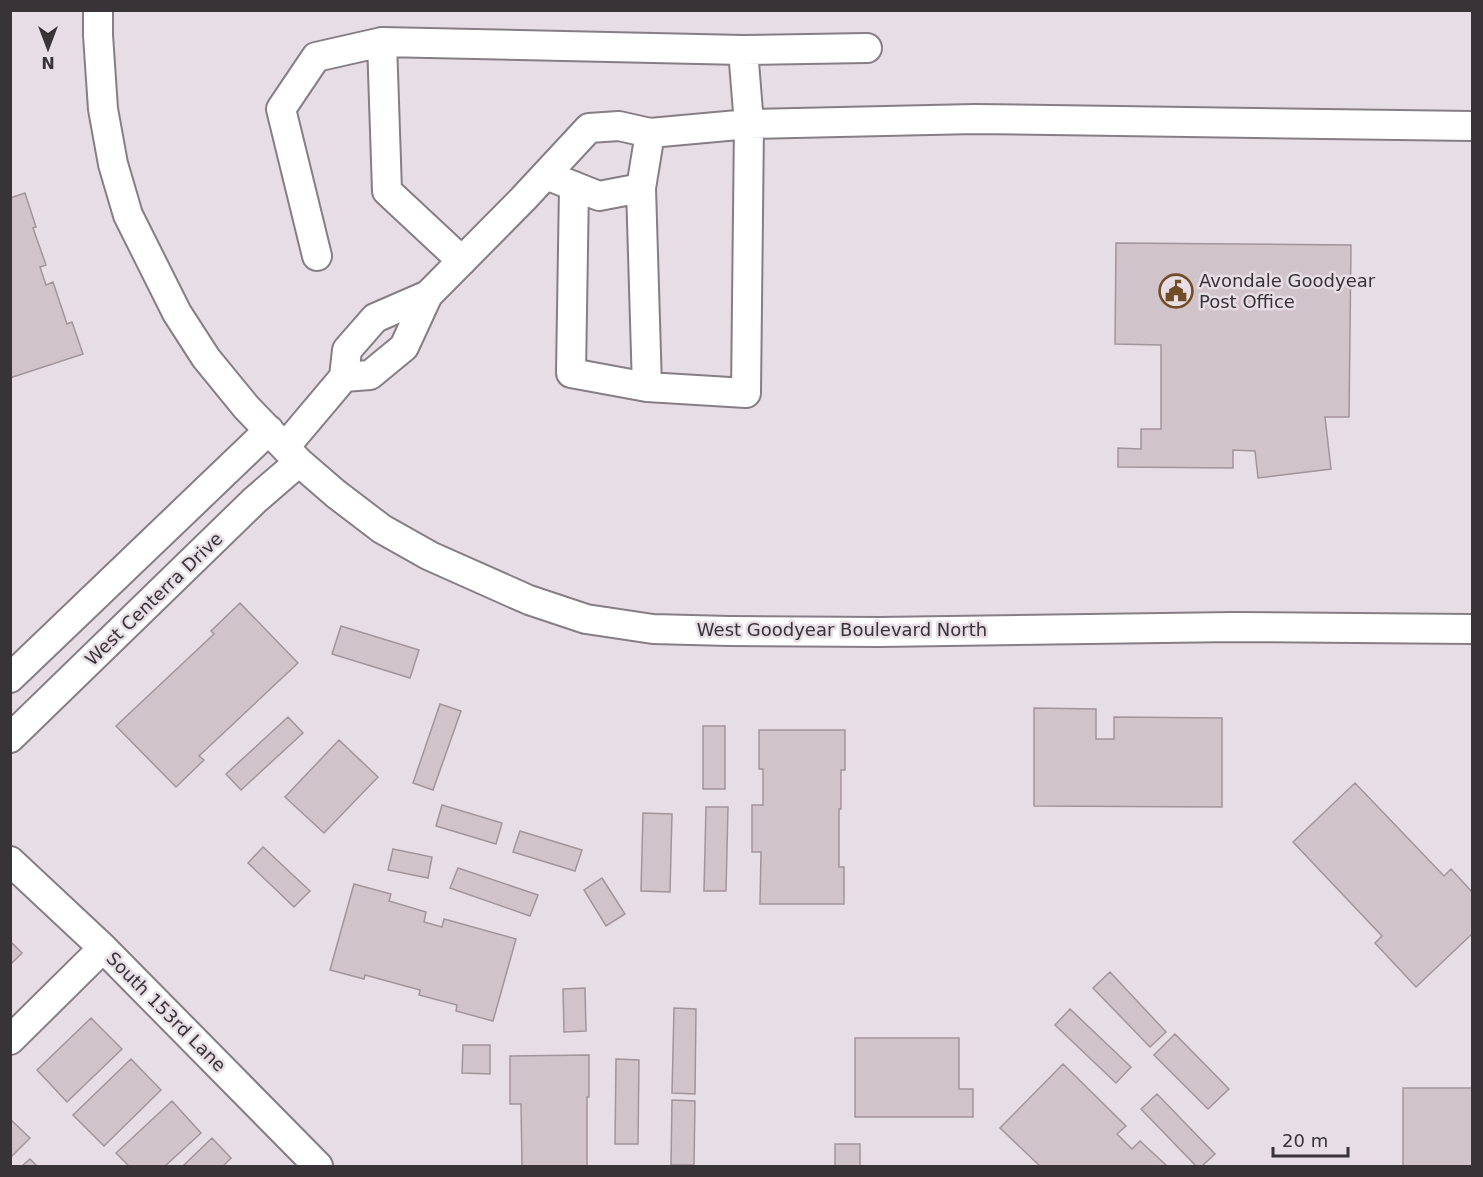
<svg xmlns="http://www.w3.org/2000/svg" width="1483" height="1177" viewBox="0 0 1483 1177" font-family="'DejaVu Sans',sans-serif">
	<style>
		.building { fill: #d0c3c9; stroke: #a2959a; stroke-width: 1.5 }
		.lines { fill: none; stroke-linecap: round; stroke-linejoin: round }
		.minor-casing { stroke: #867d85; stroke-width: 32 }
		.minor { stroke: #fff; stroke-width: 28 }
		.labels { text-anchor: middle; stroke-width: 5; stroke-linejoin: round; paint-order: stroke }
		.poi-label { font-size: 18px; fill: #373336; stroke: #e7dde5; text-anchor: start }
		.street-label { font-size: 18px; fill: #373336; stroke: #e7dde5 }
	</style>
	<rect width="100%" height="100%" fill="#e7dde5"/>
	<!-- building -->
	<path class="building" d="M25,193L36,227L33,228L46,265L40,267L46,285L53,282L67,324L72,322L83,354L10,378V198Z
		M1116,243L1351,245L1349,417H1325L1331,469L1258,478L1255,451L1233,450V468L1118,467V448L1141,449V429H1161V345L1115,344Z
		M240,603L298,663L199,756L204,760L176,787L116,726L214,634L211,631Z
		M341,626L419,650L410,678L332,654Z
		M440,704L461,711L433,790L413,783Z
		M1034,708L1096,709V739H1114V717L1222,718V807L1034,806Z
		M288,717L303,733L241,790L226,774Z
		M703,726H725V789H703Z
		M759,730H845V770H841V809H839V867H844V904H760L761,852H752V805H763V769H759Z
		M339,740L378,777L324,833L285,797Z
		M1355,783L1444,876L1451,869L1472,892V934L1416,987L1375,943L1382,936L1293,842Z
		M442,805L502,823L496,844L436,826Z
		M706,807H728L726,891H704Z
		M643,813L672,814L670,892L641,891Z
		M520,831L582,850L575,871L513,852Z
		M263,847L310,891L294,907L248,863Z
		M393,849L432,857L428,878L388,870Z
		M458,868L538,895L530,916L450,888Z
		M602,878L625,914L606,926L584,890Z
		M354,884L391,894L389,901L426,912L424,922L442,927L444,919L516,939L493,1021L456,1011L457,1005L419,995L420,990L365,975L364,979L330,970Z
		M10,941L22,953L10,965Z
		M1110,972L1166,1032L1150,1047L1093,988Z
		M585,988L586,1031L564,1032L563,989Z
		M674,1008L696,1009L695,1094L672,1093Z
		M1070,1009L1131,1067L1116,1083L1055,1025Z
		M91,1018L122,1049L67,1102L37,1070Z
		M1175,1034L1229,1089L1208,1109L1154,1055Z
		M855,1038H959V1089H973V1117H855Z
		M463,1045H490V1074L462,1073Z
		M589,1055V1097H587V1166H522L521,1104H510V1056Z
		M131,1059L161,1090L104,1146L73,1115Z
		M616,1059L639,1060L638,1144H615Z
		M1063,1064L1126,1126L1117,1134L1132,1149L1140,1141L1167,1166H1040L1000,1128Z
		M1403,1088H1472V1166H1403Z
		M1157,1094L1215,1154L1202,1166H1196L1141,1109Z
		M672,1100L695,1101L694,1165H671Z
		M172,1101L201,1133L165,1166H129L116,1153Z
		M10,1119L30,1138L10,1158Z
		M212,1138L231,1158L223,1166H183Z
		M835,1144H860V1166H835Z
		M30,1159L37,1166H22Z"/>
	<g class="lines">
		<defs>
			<path id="minor" d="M98,10V35L103,109L113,164L128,215L177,313L206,358L246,407L299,462L336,494L382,529L430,556L529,600L586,619L653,629L729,631L879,632L1234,627L1472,629
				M382,42L743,50L749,124L650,133
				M743,50L867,48
				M574,186L571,373L647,387
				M641,188L647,387L746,393L749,124L975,119L1472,126
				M317,256L281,109L316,57L382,42L387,191L462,261
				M344,377L370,375L404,347L428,295L523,199L589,128L619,126L650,133L641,188L599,196L546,175
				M285,447L344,377L347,350L375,318L428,295
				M10,678L269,430
				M10,738L255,500L299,462
				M10,861L103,948L318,1166
				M10,1040L103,948"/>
		</defs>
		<!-- minor casing -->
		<use href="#minor" class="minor-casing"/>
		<!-- minor -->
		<use href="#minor" class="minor"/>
	</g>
	<!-- icons -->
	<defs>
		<symbol id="civic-ring" viewBox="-11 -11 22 22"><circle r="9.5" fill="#e7dde5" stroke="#704d26" stroke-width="1.5"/><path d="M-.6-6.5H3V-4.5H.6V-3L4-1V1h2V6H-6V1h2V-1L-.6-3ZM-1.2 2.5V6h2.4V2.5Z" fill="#704d26"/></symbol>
	</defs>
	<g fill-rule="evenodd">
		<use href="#civic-ring" x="1157" y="272" width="38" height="38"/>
	</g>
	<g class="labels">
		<!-- poi labels -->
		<g class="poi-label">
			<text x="1199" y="287">Avondale Goodyear<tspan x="1199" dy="21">Post Office</tspan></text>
		</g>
		<!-- street labels -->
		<g class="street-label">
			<text transform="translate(154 599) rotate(-44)" y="6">West Centerra Drive</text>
			<text x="842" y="636">West Goodyear Boulevard North</text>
			<text transform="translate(166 1012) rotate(45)" y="6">South 153rd Lane</text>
		</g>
	</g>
	<!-- border -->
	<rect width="1483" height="1177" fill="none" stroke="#373336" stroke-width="24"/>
	<!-- north arrow -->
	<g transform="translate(48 48) rotate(180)" stroke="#e7dde5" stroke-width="4.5" paint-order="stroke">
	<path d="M0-4.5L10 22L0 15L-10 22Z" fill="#373336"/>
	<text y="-9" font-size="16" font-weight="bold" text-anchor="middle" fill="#373336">N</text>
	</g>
	<!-- scale -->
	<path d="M1273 1147v9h75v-9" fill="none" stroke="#373336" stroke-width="3"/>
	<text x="1282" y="1147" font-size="18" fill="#373336" stroke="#e7dde5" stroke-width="4.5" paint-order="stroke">20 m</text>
</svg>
